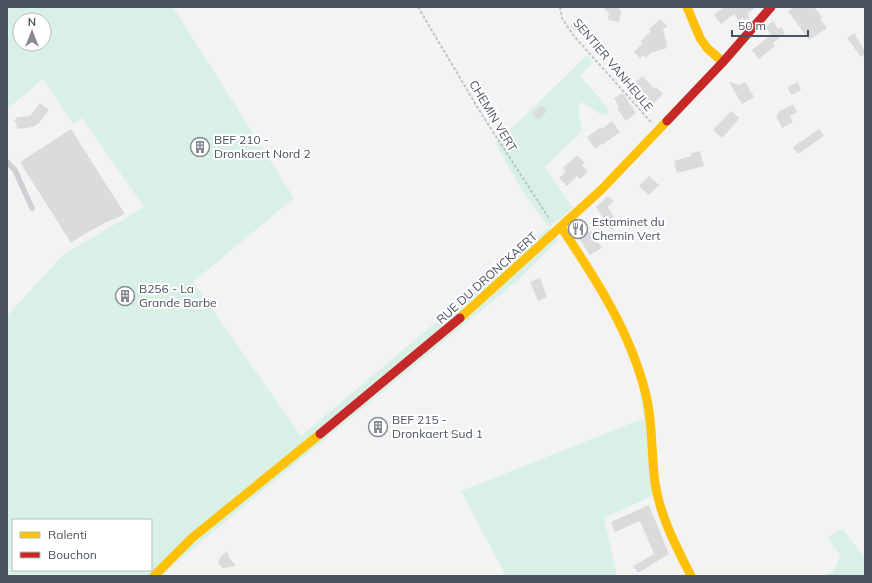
<svg xmlns="http://www.w3.org/2000/svg" width="872" height="583" viewBox="0 0 872 583" font-family="Mulish,sans-serif">
	<style>
		.green { fill: #d9f0e6; fill-rule: evenodd }
		.building { fill: #dadbdd }
		.lines { fill: none; stroke-linecap: round; stroke-linejoin: round }
		.path { stroke: #bcc7c5; stroke-width: 2; stroke-dasharray: 3 2; stroke-linecap: butt }
		.lane { stroke: #ced0d3; stroke-width: 5.5 }
		.slow { stroke: #ffc107; stroke-width: 9 }
		.jam { stroke: #c62828; stroke-width: 9 }
		.labels { text-anchor: middle; stroke-width: 4; stroke-linejoin: round; paint-order: stroke }
		.street-label { font-size: 12px; fill: #4a525f; stroke: #fff }
		.poi-label { font-size: 12px; fill: #4a525f; stroke: #fff; text-anchor: start }
	</style>
	<rect width="100%" height="100%" fill="#f3f3f3"/>
	<!-- green -->
	<path class="green" d="M7,7H173L294,198L193,282L301,436L549,227L522,190L496,144L500,140L587,55L593,62L580,76L609,109L608,115L600,114L582,102C574,111 582,121 582,131L545,167L573,208L549,227L558,240L517,281L210,534L161,576H7V316L63,255L144,207L82,118L73,124L43,79L7,109ZM20,20H44V44H20ZM13,520H151V570H13Z
		M633,342L660,492L604,518L617,576H506L461,491L644,418Z
		M842,528L865,558V576H824L834,570L841,556L827,538Z"/>
	<!-- building -->
	<path class="building" d="M603,7H617L621,11L619,22L608,20L609,14Z
		M724,7H756L748,13L749,18L745,21L743,18L739,21L734,14L721,24L714,15Z
		M794,7H814L822,17L820,19L827,28L809,40L788,11Z
		M660,19L667,26L663,29L667,45H666L667,48L651,53L646,58L643,55L640,58L634,52L642,44L641,41L651,31L649,29Z
		M576,20L582,25L576,31L571,26Z
		M773,21L778,29L781,27L785,33L773,43L775,46L759,59L752,50L771,35L766,27Z
		M854,33L865,51V54L861,57L847,38Z
		M642,76L655,89L656,87L663,94L651,106L632,86Z
		M729,82L740,85L745,82L754,97L742,104Z
		M798,82L801,90L791,95L788,87Z
		M622,93L624,95L636,113L626,121L617,108L619,107L614,98Z
		M40,103L49,110L39,123L33,127L17,129L16,123L14,121L17,117L30,116Z
		M793,104L797,112L790,116L793,122L782,128L776,116L779,114L778,112Z
		M541,105L547,111L539,120L532,114Z
		M731,111L739,118L737,120H738L722,138L713,130Z
		M612,121L620,132L602,145L601,144L595,149L587,137L601,127L602,129Z
		M71,129L125,214L105,223L83,235L71,243L20,162Z
		M819,129L824,136L798,154L793,147Z
		M196 147a4 4 0 1 1 8 0a4 4 0 1 1-8 0Z
		M700,151L704,166L677,173L674,161L691,156V153Z
		M577,155L585,163L582,165L588,171L580,179L577,176L567,186L559,178L566,171L563,168Z
		M649,176L659,185L650,194H647L639,186Z
		M608,196L614,201L608,207L619,225L611,230L596,207Z
		M580,222L589,232L591,231L596,236L594,238L602,248L590,255L573,229Z
		M540,278L547,297L538,301L530,282Z
		M123,287L130,296L136,299L130,304L123,305L118,299Z
		M374 427a4 4 0 1 1 8 0a4 4 0 1 1-8 0Z
		M649,505L669,554L638,573L633,566L654,554L640,521L615,532L611,522Z
		M227,551L229,557L236,566L223,568L218,563L221,556Z"/>
	<g class="lines">
		<!-- path -->
		<path class="path" d="M418,7L479,110L550,220
			M560,7L562,18L573,35L651,122"/>
		<!-- lane -->
		<path class="lane" d="M7,162L15,170L32,208"/>
		<!-- slow -->
		<path class="slow" d="M687,7L700,38L707,48L723,62
			M561,227C596,279 631,333 646,395C653,423 651,453 655,483C660,516 676,546 691,576
			M460,318L601,190L667,121
			M154,576L192,538L320,434"/>
		<!-- jam -->
		<path class="jam" d="M667,121L723,62L771,7
			M320,434L460,318"/>
	</g>
	<!-- icons -->
	<defs>
		<symbol id="building-ring" viewBox="-11 -11 22 22"><circle r="9.5" fill="#fff" stroke="#858a93" stroke-width="1.5"/><path d="M-4-6H4V6H1V3H-1V6H-4ZM-2.5-4.3h1.7v1.8h-1.7ZM.8-4.3h1.7v1.8H.8ZM-2.5-1h1.7V.8h-1.7ZM.8-1h1.7V.8H.8Z" fill="#858a93"/></symbol>
		<symbol id="restaurant-ring" viewBox="-11 -11 22 22"><circle r="9.5" fill="#fff" stroke="#858a93" stroke-width="1.5"/><path d="M-5-6h1v4h1v-4h1v4h1v-4h1v5L-1.5 .5V6h-2V.5L-5-1ZM5-6V6H3V1.5H1.5Q1.5-4 5-6Z" fill="#858a93"/></symbol>
	</defs>
	<g fill-rule="evenodd">
		<use href="#building-ring" x="189" y="136" width="22" height="22"/>
		<use href="#restaurant-ring" x="567" y="218" width="22" height="22"/>
		<use href="#building-ring" x="114" y="285" width="22" height="22"/>
		<use href="#building-ring" x="367" y="416" width="22" height="22"/>
	</g>
	<g class="labels">
		<!-- street labels -->
		<g class="street-label">
			<text transform="translate(613 65) rotate(50)" y="4">SENTIER VANHEULE</text>
			<text transform="translate(493 116) rotate(59)" y="4">CHEMIN VERT</text>
			<text transform="translate(487 278) rotate(-42)" y="4">RUE DU DRONCKAERT</text>
		</g>
		<!-- poi labels -->
		<g class="poi-label">
			<text x="214" y="144">BEF 210 -<tspan x="214" dy="14">Dronkaert Nord 2</tspan></text>
			<text x="592" y="226">Estaminet du<tspan x="592" dy="14">Chemin Vert</tspan></text>
			<text x="139" y="293">B256 - La<tspan x="139" dy="14">Grande Barbe</tspan></text>
			<text x="392" y="424">BEF 215 -<tspan x="392" dy="14">Dronkaert Sud 1</tspan></text>
		</g>
	</g>
	<!-- border -->
	<rect width="872" height="583" fill="none" stroke="#4a525f" stroke-width="16"/>
	<!-- legend -->
	<rect x="12" y="519" width="140" height="52" fill="#ffffff" stroke="#b7babf"/>
	<rect x="20" y="532" width="20" height="6" fill="#ffc107" stroke="#b7babf"/>
	<text x="48" y="539" font-size="12" fill="#4a525f">Ralenti</text>
	<rect x="20" y="552" width="20" height="6" fill="#c62828" stroke="#b7babf"/>
	<text x="48" y="559" font-size="12" fill="#4a525f">Bouchon</text>
	<!-- north arrow -->
	<g transform="translate(32 32)"><circle r="19" fill="#ffffff" stroke="#b7babf"/>
	<path d="M0-3L7 15L0 10L-7 15Z" fill="#858a93"/>
	<text y="-6" font-size="11" font-weight="bold" text-anchor="middle" fill="#4a525f">N</text>
	</g>
	<!-- scale -->
	<path d="M732 30v6h76v-6" fill="none" stroke="#4a525f" stroke-width="2"/>
	<text x="738" y="30" font-size="12" fill="#4a525f" stroke="#ffffff" stroke-width="3" paint-order="stroke">50 m</text>
</svg>
